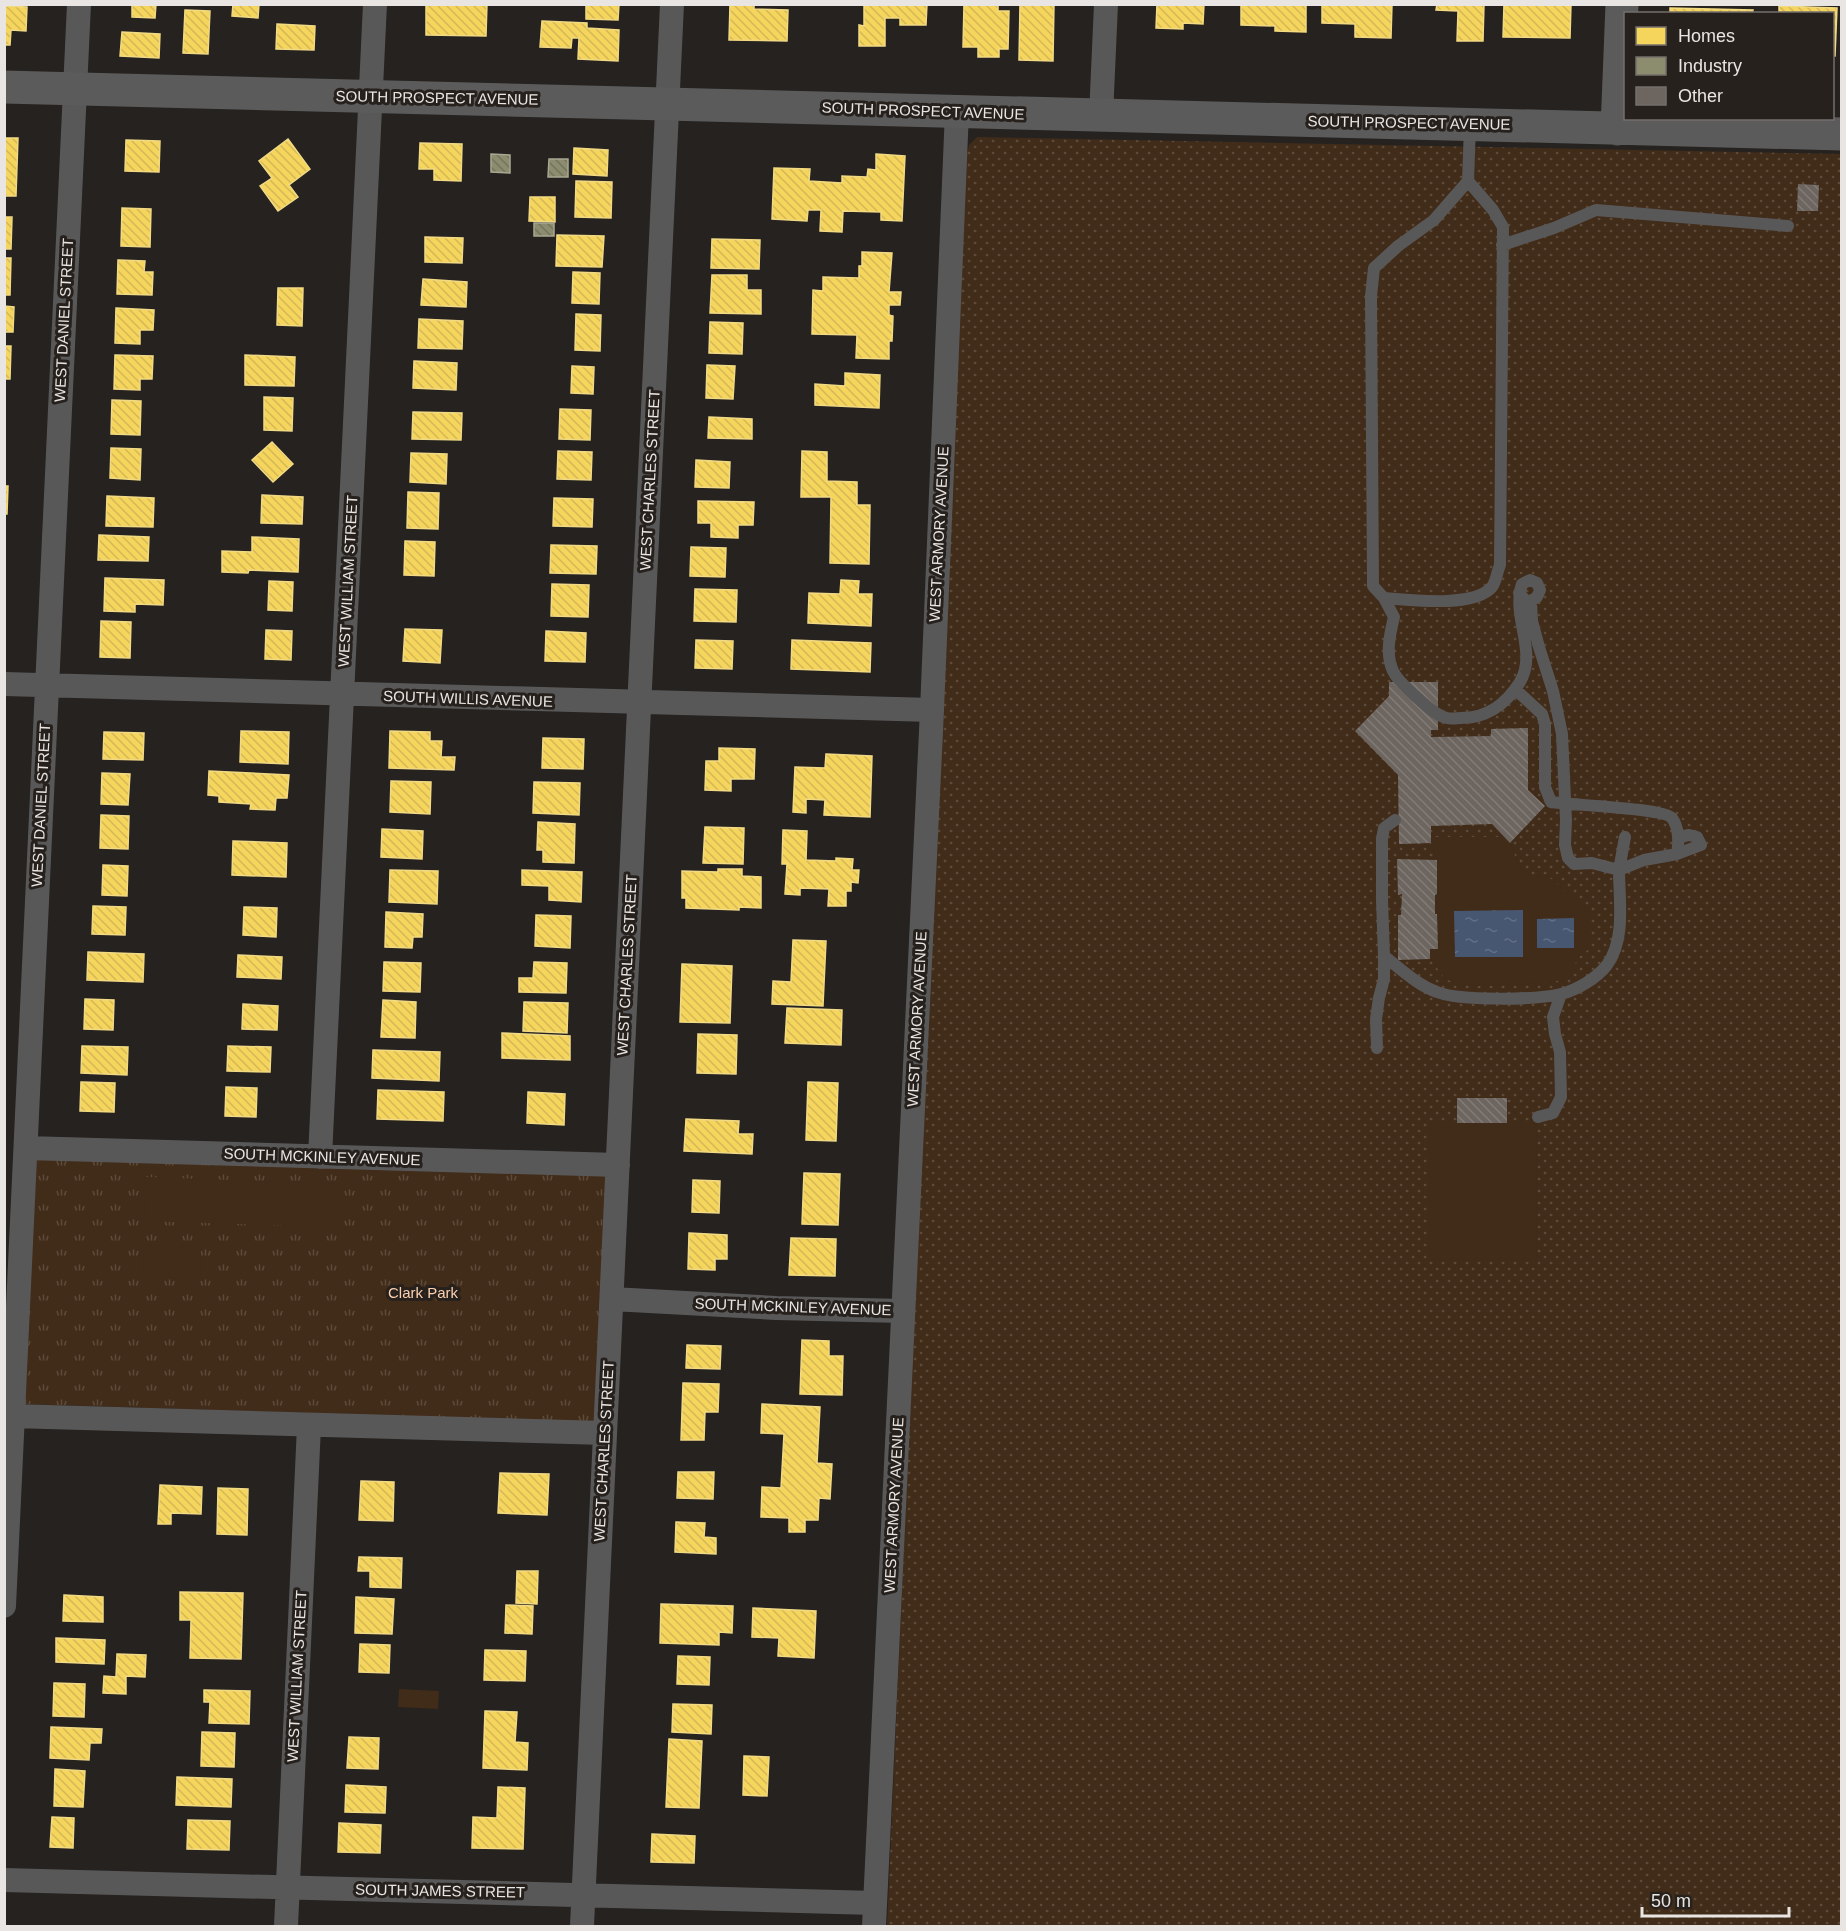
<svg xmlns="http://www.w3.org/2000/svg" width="1846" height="1931" viewBox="0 0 1846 1931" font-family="Helvetica,sans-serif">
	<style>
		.grass { fill: url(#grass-dots) }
		.park { fill: url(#park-tufts) }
		.pitch { fill: #412b19 }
		.water { fill: url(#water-ripples) }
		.homes { fill: url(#homes-back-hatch); stroke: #f2da84; stroke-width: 1.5 }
		.industry { fill: url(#industry-back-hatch); stroke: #a8a791; stroke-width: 1.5 }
		.building { fill: url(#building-back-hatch) }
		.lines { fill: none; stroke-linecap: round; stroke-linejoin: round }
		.lane { stroke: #595859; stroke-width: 12 }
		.street { stroke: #595859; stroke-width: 24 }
		.secondary { stroke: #5b5b5b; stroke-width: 33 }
		.labels { text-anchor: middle; stroke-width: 6; stroke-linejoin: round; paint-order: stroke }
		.street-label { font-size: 15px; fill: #e9e5e2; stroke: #27211d }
		.park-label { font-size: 15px; fill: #fcd0af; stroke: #27211d }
	</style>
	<defs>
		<pattern id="grass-dots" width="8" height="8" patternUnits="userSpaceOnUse" patternTransform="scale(1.5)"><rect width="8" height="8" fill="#412b19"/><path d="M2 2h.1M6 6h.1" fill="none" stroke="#5c4a3a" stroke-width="1.8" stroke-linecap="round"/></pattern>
		<pattern id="park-tufts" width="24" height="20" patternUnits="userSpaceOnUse" patternTransform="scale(1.5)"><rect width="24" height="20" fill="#412b19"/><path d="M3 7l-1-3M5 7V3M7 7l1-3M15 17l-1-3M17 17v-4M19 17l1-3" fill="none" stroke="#5c4a3a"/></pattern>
		<pattern id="water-ripples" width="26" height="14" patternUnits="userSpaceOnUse" patternTransform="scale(1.5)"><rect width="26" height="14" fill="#475771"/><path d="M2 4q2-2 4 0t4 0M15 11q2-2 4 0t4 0" fill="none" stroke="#626f85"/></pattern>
		<pattern id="homes-back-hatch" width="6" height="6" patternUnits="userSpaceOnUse" patternTransform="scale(1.5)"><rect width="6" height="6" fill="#f6d55c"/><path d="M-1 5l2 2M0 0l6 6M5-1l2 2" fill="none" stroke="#d3b857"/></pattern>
		<pattern id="industry-back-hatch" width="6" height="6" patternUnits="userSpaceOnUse" patternTransform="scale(1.5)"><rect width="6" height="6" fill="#8c8c6e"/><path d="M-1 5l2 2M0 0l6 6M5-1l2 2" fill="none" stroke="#74735f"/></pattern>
		<pattern id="building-back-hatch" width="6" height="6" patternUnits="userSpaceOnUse" patternTransform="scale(1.5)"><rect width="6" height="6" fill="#6d655f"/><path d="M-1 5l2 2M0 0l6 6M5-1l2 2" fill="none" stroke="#827b76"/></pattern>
	</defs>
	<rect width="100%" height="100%" fill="#25221f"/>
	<!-- grass -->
	<path class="grass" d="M977,137L1841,154V1926H887L966,157L969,145Z"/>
	<!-- park -->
	<path class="park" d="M32,1157L606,1174L594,1422L23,1404Z"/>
	<!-- pitch -->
	<path class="pitch" d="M1431,837H1504L1510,843L1519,866L1530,875L1552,879L1591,916V948L1576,958L1575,972L1566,980L1513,985L1480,986L1446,980L1430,959V949L1438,948L1437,915L1435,914V895L1437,894V860L1431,843Z
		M1427,1121H1537L1536,1260L1427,1259Z
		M146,1177L339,1184L337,1227L144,1221Z
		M144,1245L201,1247L200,1278L143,1276Z
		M399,1689L439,1691L438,1709L398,1707Z"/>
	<!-- water -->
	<path class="water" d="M1523,910V957H1455L1454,911Z
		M1574,918V948H1537V919Z"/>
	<!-- homes -->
	<path class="homes" d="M132,4H156L155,18L132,17Z
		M233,4H259L258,18L232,16Z
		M426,4H487L486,36L426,35Z
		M586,4H619L618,20L586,19Z
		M730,4H754V9L788,10L787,41L729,40Z
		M864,4H927L926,25H900V18H885V46H859V25L864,26Z
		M964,4H998V11H1009L1008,49H999V57H978V47H963Z
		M1020,4H1054L1053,61L1019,60Z
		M1157,4H1204L1203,24L1183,23V29L1156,28Z
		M1241,4H1306V32L1275,31V26L1241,25Z
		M1322,4H1392L1391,38L1355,37V24L1322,23Z
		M1437,4H1484L1483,41H1457L1458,11L1436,10Z
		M1504,4H1571L1570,38L1503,37Z
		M4,6L27,7L26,31L11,30L10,45H4Z
		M1779,6L1837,8L1835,56H1832V14H1779Z
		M1670,8L1753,10L1752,14H1670Z
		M185,10L210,11L208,54L183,53Z
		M542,21L587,23V28L619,30L618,61L578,59L579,38H572L571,48L540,47Z
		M277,24L315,26L314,50L276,49Z
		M122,32L160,34L159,58L120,56Z
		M4,138H18L16,196H4Z
		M288,139L310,169L289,185L298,197L278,211L260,186L272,178L259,161Z
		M126,140L160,141L159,172L125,171Z
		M420,143L462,144L461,181L434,180V169H419Z
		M574,148L608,150L607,176L573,174Z
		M876,154L905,156L902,221L881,220V212L843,211L842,232L820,231L821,210H808L807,221L772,219L774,168L810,169L809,181L842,183V176L867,177L868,169L876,170Z
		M576,181L612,182L611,218L575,217Z
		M530,197H555V222L529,221Z
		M122,208L151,209L150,247L121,246Z
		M4,217H12L11,249H4Z
		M557,235L604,236L602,267L556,266Z
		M425,237L463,238L462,263L425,262Z
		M712,239L760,240L759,269L711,268Z
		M862,252L892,253L889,292H901L900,305H889V315L893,316L892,341H889V359L856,358L857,335L812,334L813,290L823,291V277L859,278V266H862Z
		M4,258H11L10,295H4Z
		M118,260L145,261L144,272H153L152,295L117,294Z
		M573,272L600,273L599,304L572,303Z
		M712,275H747V290H761V314L710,313Z
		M423,279L467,282L466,307L421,305Z
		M278,288H303L302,326L277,325Z
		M4,306L14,307L13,332H4Z
		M116,308L154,310L153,330H140V344L115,343Z
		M576,314L601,315L600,351L575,350Z
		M419,319L463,321L462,349L418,348Z
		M710,322L743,323L742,354L709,353Z
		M4,346H11L10,379H4Z
		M115,355L153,356L152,379H140V390L114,389Z
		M245,355L295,357L294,386L245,385Z
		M414,361L457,363L456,390L413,388Z
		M707,365L735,366L733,399L706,398Z
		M572,366L594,367L593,394L571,393Z
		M845,373L880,375L879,408L815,405V384L845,386Z
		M264,397L293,398L292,431L264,430Z
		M112,400L141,401L140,435L111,434Z
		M560,409L591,410L590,440L559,439Z
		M413,412L462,413L461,440L412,439Z
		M709,417L752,419V439L708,438Z
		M272,442L293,464L273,482L252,460Z
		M111,448L141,449L140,480L110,478Z
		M558,451L592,452L591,480L557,479Z
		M802,451L827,452V481L857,482V505H870L869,564L830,563L831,497H801Z
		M411,453L447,454L446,484L410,482Z
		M696,460L730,462L729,488L695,487Z
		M4,486H8L7,514H4Z
		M408,492L439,493L438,529L407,528Z
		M262,495L303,497L302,524L261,523Z
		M107,496L154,498L153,527L106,526Z
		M554,498L593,499L592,527L553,526Z
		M698,501L754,502L753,525H738V538L711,537V523H698Z
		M99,535L149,537L148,561L98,560Z
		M252,537L299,539L298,572L249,570L248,573L222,572V551L252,552Z
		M405,541L435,542L434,576L404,575Z
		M551,545L597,546L596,574L550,573Z
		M691,547L726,548L725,577L690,576Z
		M105,578L164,580L163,605L135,604V612L104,611Z
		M841,580L859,581L858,594H872L871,626L808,623L809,593L840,594Z
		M269,581L293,582L292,611L268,610Z
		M552,584L589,585L588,617L551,616Z
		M695,589L737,590L736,622L694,621Z
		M101,621L131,622L130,658L100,657Z
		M405,629L442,630L440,663L403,661Z
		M266,630L292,631L291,660L265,659Z
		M546,631L586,633L585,662L545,661Z
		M696,640L733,641L732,669L695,668Z
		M792,640L871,643L870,672L791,669Z
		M241,731L289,732L288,764L240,762Z
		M390,731L430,732V741H442L441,757H455L454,770L389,768Z
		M104,732L144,733L143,760L103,759Z
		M543,738L584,739L583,769L542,768Z
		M719,748L755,749L754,779H731V791L705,790L706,761H719Z
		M826,754L872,756L870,817L824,815L825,800L806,799V813L793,812L795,767L825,768Z
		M209,771L289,775L287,798H276L275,810L250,809L251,804L219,802V796L208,795Z
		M102,773L130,774L128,805L101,804Z
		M391,781L431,782L430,814L390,812Z
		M534,782L580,783L579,815L533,813Z
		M101,815L129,816L128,849L100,848Z
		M538,822L575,824L574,863L543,862V850H537Z
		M705,827L744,828L743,864L703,863Z
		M382,829L423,831L422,859L381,857Z
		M783,830L807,831L806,860L836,861V858L853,859L852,870H859L858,883L851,882V891H846V906H828L829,889L800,888V895L785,894L787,864H782Z
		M233,841L287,843L286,877L232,875Z
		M103,865L128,866L127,896L102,895Z
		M718,869H742V876L761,877V908L739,907V910L686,908V898H682V871L718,872Z
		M390,870L438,871L437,904L389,902Z
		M522,870L582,872L581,902L549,900V886L522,885Z
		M93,906L126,907L125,935L92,934Z
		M244,907L277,908L276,937L243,935Z
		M386,912L423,914L422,937H413L412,948L385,947Z
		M536,915L571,916L570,948L535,946Z
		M793,940L826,941L823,1006L772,1004L773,981L791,982Z
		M88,952L144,954L143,982L87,980Z
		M238,955L282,957L281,979L237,977Z
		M384,962L421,963L420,992L383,991Z
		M534,962L567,963L566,993L519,992V978H533Z
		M682,964L732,966L730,1023L680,1022Z
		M85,999L114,1000L113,1030L84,1029Z
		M383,1000L416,1002L415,1038L381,1037Z
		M524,1002L568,1003L567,1033L523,1031Z
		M243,1004L278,1006L277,1030L242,1029Z
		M787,1008L842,1010L841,1045L785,1043Z
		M502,1033L570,1036V1060L502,1058Z
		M698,1034L737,1035L736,1074L697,1073Z
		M82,1046L128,1047L127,1075L81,1073Z
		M228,1046L271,1047L270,1072L227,1071Z
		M373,1050L440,1052L439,1081L372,1078Z
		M81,1082L115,1083L114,1112L80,1111Z
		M808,1082L838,1083L836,1141L806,1140Z
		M226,1087L257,1088L256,1117L225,1116Z
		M378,1090L444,1092L443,1121L377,1119Z
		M528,1092L565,1094L564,1125L527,1123Z
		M686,1119L739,1121L738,1134H753L752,1154L684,1151Z
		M804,1173L840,1174L838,1225L802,1224Z
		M693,1180L720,1181L719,1213L692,1212Z
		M689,1233L727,1235V1259H715V1270L688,1269Z
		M791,1238L836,1239L835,1276L789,1275Z
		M802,1340L829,1341V1356H843L842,1395L800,1394Z
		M687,1345L721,1346L720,1369L686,1368Z
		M683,1383L719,1384L718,1412H705L704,1440H681Z
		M762,1404L820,1407L817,1463L832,1464L830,1499L819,1498L818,1520H805V1532H789V1518L761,1517L762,1487L781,1488L784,1434L761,1433Z
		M678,1472H714L713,1499L677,1498Z
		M500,1473L549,1474L547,1515L498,1513Z
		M361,1481L394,1482L393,1521L359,1520Z
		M160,1485L202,1487L201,1514L171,1513V1524H158Z
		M218,1488L248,1489L247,1535L217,1534Z
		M676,1522L705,1523L704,1537L716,1538V1554L675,1552Z
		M359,1557L402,1558L401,1588L370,1587V1571H358Z
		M517,1571H538L537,1604L516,1603Z
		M180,1592L243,1593L241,1659L190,1658L191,1620H180Z
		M64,1595L103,1597V1622L63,1621Z
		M356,1597L394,1599L392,1634L355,1633Z
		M661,1604L733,1606L732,1633L719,1632V1645L660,1643Z
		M506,1605L533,1606L532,1634L505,1633Z
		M753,1608L816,1611L814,1658L778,1656L779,1638L752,1637Z
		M56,1638L105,1640L104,1664L56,1662Z
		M360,1644L390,1645L389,1673L359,1672Z
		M485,1650L526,1651L525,1681L484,1680Z
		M117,1654L146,1655L145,1677L126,1676V1694L103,1693L104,1676L116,1677Z
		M678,1656L710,1657L709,1685L677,1684Z
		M54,1683L85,1684L84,1717L53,1716Z
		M204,1690L250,1691L249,1724L209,1723L210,1702H204Z
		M673,1704L712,1705L711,1734L672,1732Z
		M485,1711L517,1712L515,1742L528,1743L527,1770L483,1768Z
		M51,1727L102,1729L101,1743H90L89,1760L50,1758Z
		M202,1732L235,1733L234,1767L201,1766Z
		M349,1737L379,1738L378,1769L347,1768Z
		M669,1739L702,1741L699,1808L666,1807Z
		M744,1756L769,1757L767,1796L743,1795Z
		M55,1769L85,1771L83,1807L54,1806Z
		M177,1777L232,1779L231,1807L176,1805Z
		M346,1785L386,1787L385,1813L345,1812Z
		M498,1787L525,1788L523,1849L472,1848L473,1817L497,1818Z
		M52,1817L74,1818L73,1848L50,1847Z
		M188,1820L230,1821L229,1850L187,1849Z
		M339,1823L381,1825L380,1853L338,1852Z
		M652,1834L695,1836L694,1863L651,1862Z"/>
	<!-- industry -->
	<path class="industry" d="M491,154L510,155V173L491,172Z
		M549,159H568V177H548Z
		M534,223H554V236H534Z"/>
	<!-- building -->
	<path class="building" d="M1798,184L1819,185L1818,211H1797Z
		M1389,682H1438V730H1431V737L1491,736V729L1528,728V790L1545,806L1510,843L1492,824L1431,826V843L1399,844L1398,775L1355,731L1389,696Z
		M1397,859L1437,860V894L1435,895V914H1437L1438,949H1430V959L1398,960V915H1401L1402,894L1398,895Z
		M1457,1098H1507V1123H1457Z"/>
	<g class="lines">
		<!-- lane -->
		<path class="lane" d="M1468,181L1493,210L1503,227L1500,565C1497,572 1496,582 1492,587C1474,608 1410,600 1384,598L1373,586L1371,296L1374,268L1398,246L1434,220L1468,181L1470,126
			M1502,245L1554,228L1596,210L1788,226
			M1384,598L1394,617C1390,634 1385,654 1393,671C1397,680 1407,688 1414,695C1424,703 1434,715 1447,718C1451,719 1457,718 1461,718C1488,718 1506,704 1520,682C1538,652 1511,616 1522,584L1530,580L1537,583L1540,590L1537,597L1531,601L1525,600L1519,593
			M1515,689L1542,714L1545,724V787L1551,802C1569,805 1663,808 1672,818C1679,827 1679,843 1677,854
			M1395,820L1384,828L1382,839V900L1384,956C1401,969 1417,985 1437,992C1460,1001 1536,1000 1561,994C1577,990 1597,978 1607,965C1626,939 1619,900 1619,870L1592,863L1574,864L1568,858L1565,845L1566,820L1562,734L1553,691L1539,647L1532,621L1531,601
			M1619,870L1644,860L1677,854L1701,845L1697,837L1689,835L1679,837
			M1619,870L1625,837
			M1377,1048L1376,1019L1379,998L1384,979V956
			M1538,1117L1553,1113L1561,1097L1560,1052L1555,1034L1553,1017L1561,994"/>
		<!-- street -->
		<path class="street" d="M1101,116L1106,4
			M4,684L932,710
			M26,1148L618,1165
			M320,1157L375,4
			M612,1299L776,1308L903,1311
			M13,1416L605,1433
			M4,1606L79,4
			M4,1880L875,1903
			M286,1926L309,1426
			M582,1926L672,4
			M874,1926L932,710L957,111"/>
		<!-- secondary -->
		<path class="secondary" d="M4,87L1842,134
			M1617,129L1622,4"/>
	</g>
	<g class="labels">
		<!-- street labels -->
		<g class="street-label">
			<text transform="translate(437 98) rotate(1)" y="5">SOUTH PROSPECT AVENUE</text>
			<text transform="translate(923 111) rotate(2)" y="5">SOUTH PROSPECT AVENUE</text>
			<text transform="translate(1409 123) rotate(1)" y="5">SOUTH PROSPECT AVENUE</text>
			<text transform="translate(64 320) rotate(-87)" y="5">WEST DANIEL STREET</text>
			<text transform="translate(650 480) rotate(-87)" y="5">WEST CHARLES STREET</text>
			<text transform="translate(939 534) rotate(-87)" y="5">WEST ARMORY AVENUE</text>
			<text transform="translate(348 581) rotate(-87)" y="5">WEST WILLIAM STREET</text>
			<text transform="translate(468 699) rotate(2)" y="5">SOUTH WILLIS AVENUE</text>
			<text transform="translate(41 805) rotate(-87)" y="5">WEST DANIEL STREET</text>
			<text transform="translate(627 965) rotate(-87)" y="5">WEST CHARLES STREET</text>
			<text transform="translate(917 1019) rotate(-87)" y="5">WEST ARMORY AVENUE</text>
			<text transform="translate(322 1157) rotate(2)" y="5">SOUTH MCKINLEY AVENUE</text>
			<text transform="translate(793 1307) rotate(2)" y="5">SOUTH MCKINLEY AVENUE</text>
			<text transform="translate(604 1451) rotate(-87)" y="5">WEST CHARLES STREET</text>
			<text transform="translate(894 1505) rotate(-87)" y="5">WEST ARMORY AVENUE</text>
			<text transform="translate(297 1676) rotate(-87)" y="5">WEST WILLIAM STREET</text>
			<text transform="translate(440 1891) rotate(1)" y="5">SOUTH JAMES STREET</text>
		</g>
		<!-- park labels -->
		<g class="park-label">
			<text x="423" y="1298">Clark Park</text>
		</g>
	</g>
	<!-- border -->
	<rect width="1846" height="1931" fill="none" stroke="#e9e5e2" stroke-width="12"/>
	<!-- legend -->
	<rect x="1624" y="12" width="210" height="108" fill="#27211d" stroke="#756f6c" stroke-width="1.5"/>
	<rect x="1636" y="27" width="30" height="18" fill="#f6d55c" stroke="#756f6c" stroke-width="1.5"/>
	<text x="1678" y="42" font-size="18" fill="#e9e5e2">Homes</text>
	<rect x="1636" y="57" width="30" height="18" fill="#8c8c6e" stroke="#756f6c" stroke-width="1.5"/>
	<text x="1678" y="72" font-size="18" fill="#e9e5e2">Industry</text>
	<rect x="1636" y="87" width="30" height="18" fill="#6d655f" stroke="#756f6c" stroke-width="1.5"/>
	<text x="1678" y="102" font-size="18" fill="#e9e5e2">Other</text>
	<!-- scale -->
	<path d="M1642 1907v9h147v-9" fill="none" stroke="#e9e5e2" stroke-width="3"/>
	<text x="1651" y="1907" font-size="18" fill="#e9e5e2" stroke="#27211d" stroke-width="4.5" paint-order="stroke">50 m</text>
</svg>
